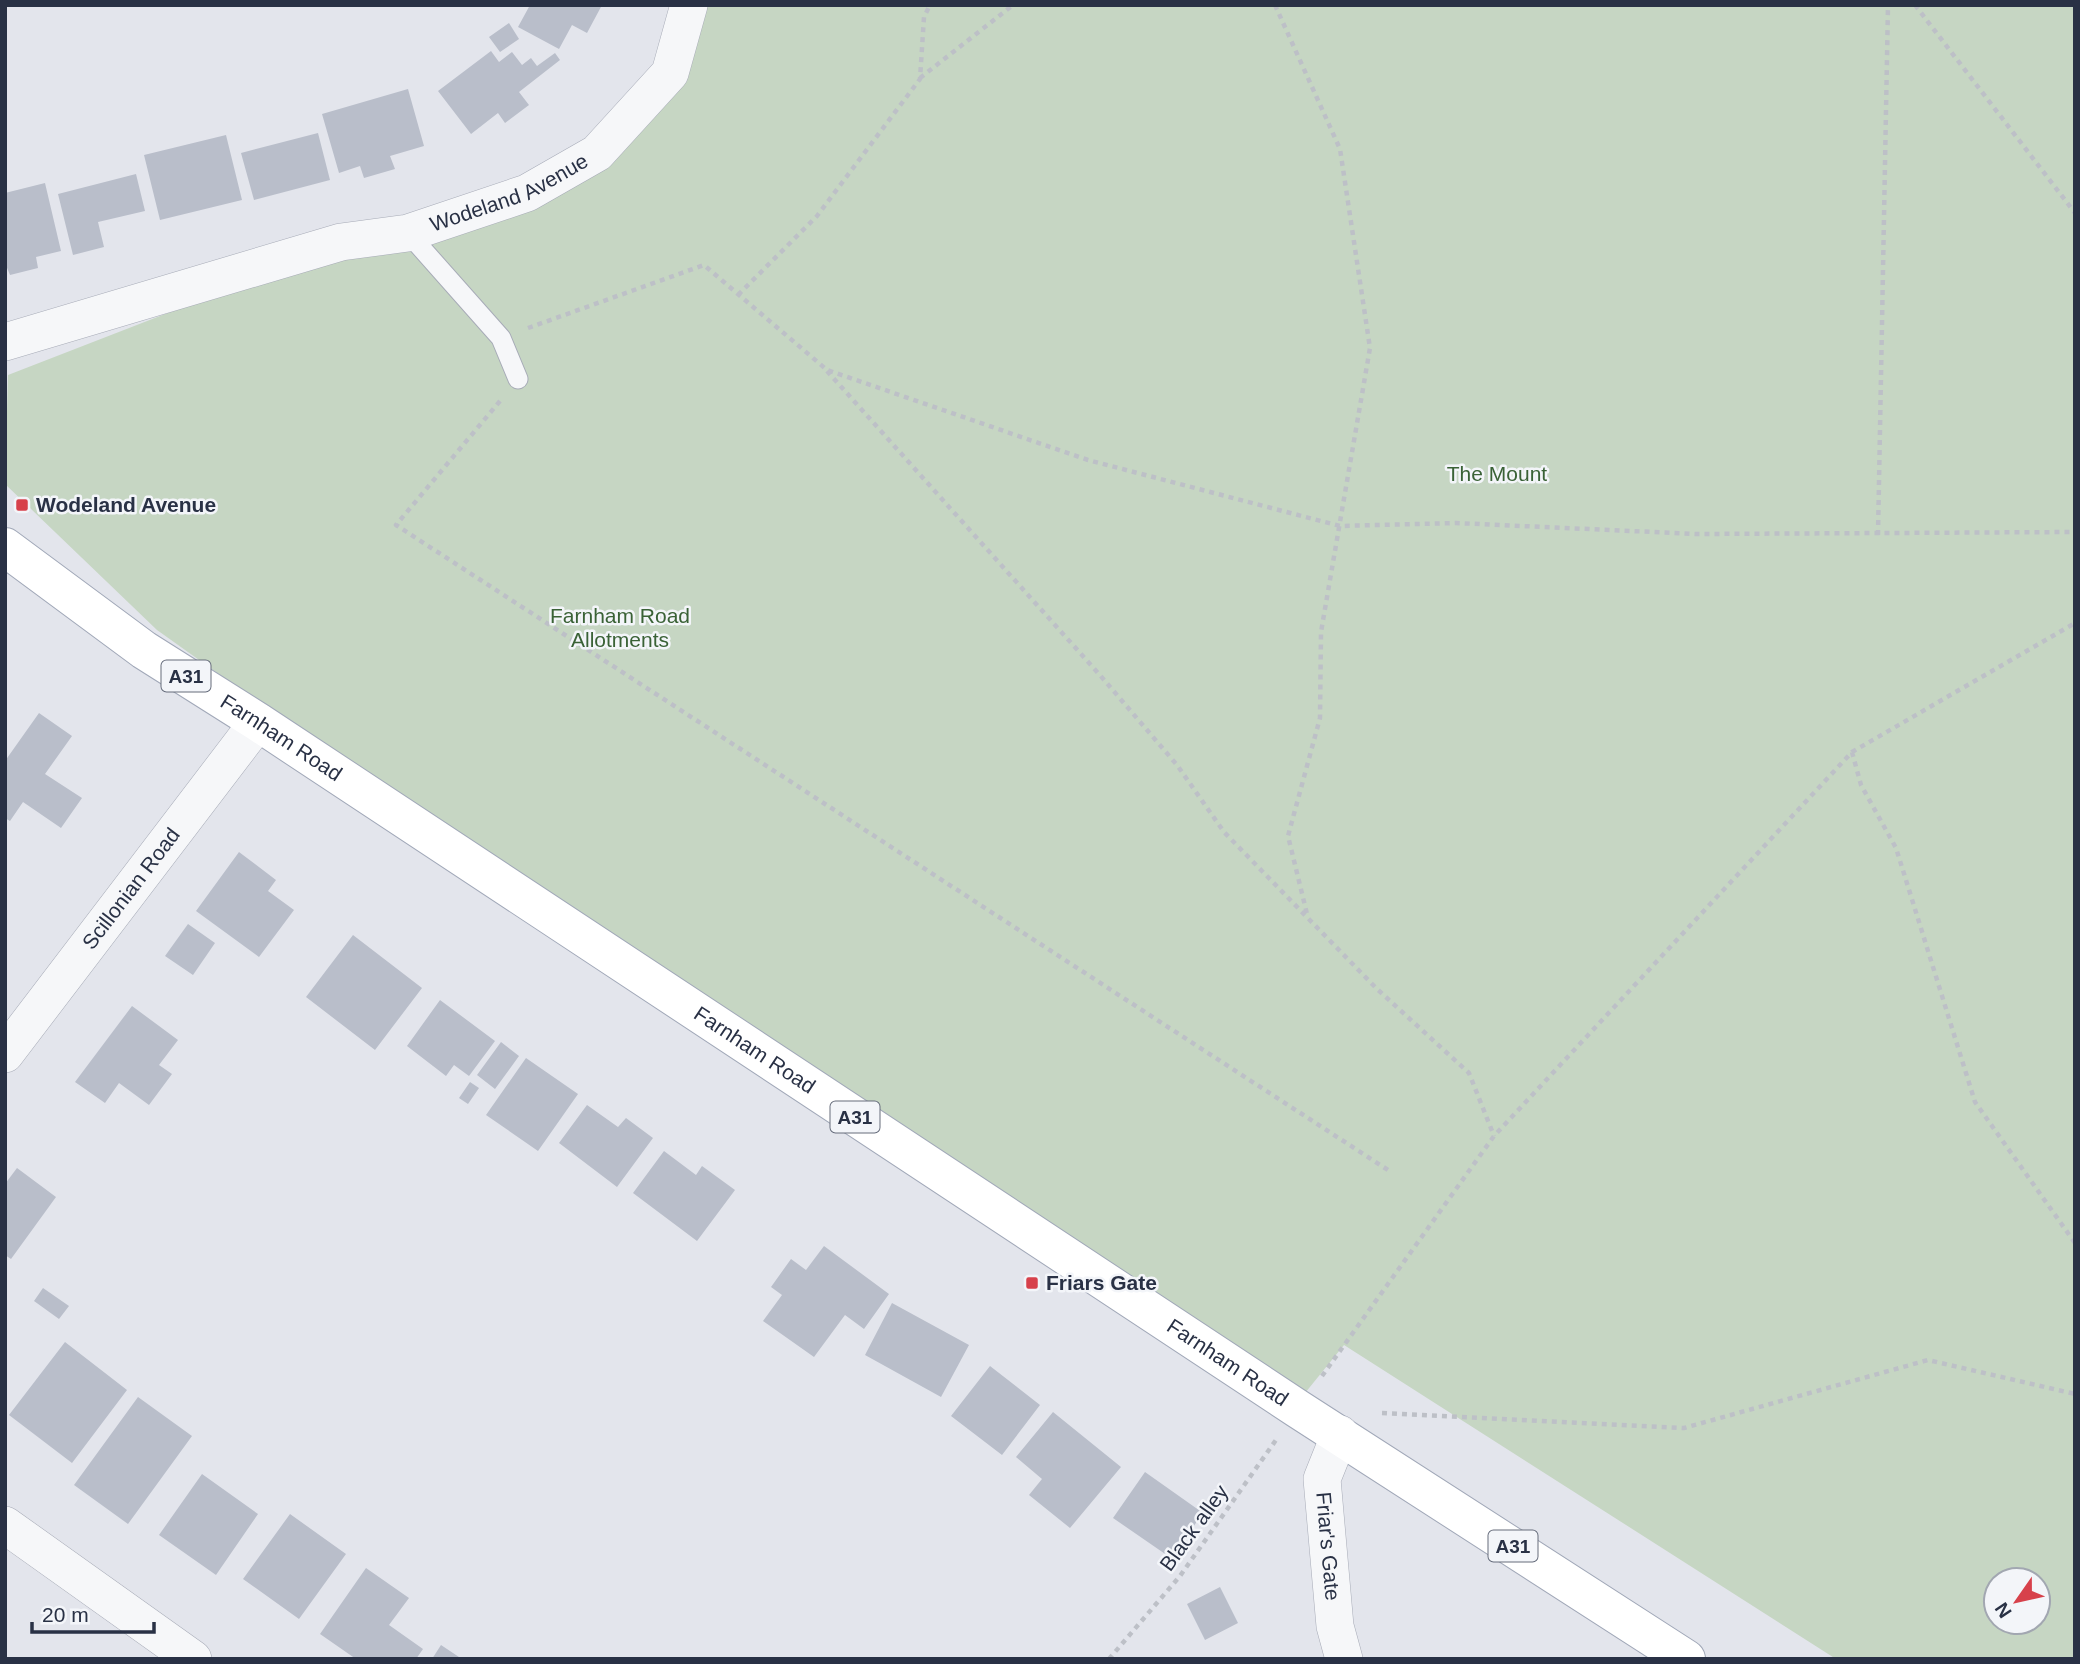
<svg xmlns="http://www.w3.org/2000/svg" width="2080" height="1664" viewBox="0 0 2080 1664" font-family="Helvetica,sans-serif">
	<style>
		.green { fill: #c6d6c3; fill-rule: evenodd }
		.building { fill: #b9beca }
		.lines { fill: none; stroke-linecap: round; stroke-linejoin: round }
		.lane-casing { stroke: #a7abb7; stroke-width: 21 }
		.street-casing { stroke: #a7abb7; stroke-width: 38 }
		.primary-casing { stroke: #a1a8b8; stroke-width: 40 }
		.path { stroke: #bdc0c7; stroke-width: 4.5; stroke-dasharray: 5 5; stroke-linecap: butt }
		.lane { stroke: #f6f7f9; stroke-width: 19 }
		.street { stroke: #f6f7f9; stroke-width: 37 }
		.primary { stroke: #fff; stroke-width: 38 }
		.poi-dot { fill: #d7414b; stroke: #f3f5f9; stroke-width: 2.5 }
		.labels { text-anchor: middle; stroke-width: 5; stroke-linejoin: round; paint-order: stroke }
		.shield { fill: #f3f5f9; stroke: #666c7b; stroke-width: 2 }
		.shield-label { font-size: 19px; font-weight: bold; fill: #293145 }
		.street-label { font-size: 21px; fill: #293145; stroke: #f3f5f9 }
		.park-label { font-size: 21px; fill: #3a6236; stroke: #f3f5f9 }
		.poi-label { font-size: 21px; font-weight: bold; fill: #293145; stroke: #f3f5f9; text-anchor: start }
	</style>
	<rect width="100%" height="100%" fill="#e3e5ec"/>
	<!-- green -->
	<path class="green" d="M696,5H2075V1659H1836L1344,1345L1301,1398L272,712L157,630L5,484L8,375L343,245L597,153ZM1996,1580H2038V1622H1996Z"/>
	<!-- building -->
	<path class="building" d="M530,5H602L587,33L572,25L559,49L518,27Z
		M509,23L519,39L500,52L489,37Z
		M491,51L499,62L512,52L522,65L531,58L537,66L555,53L560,60L519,92L529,105L505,123L498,113L471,134L438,91Z
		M408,89L424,146L390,156L395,169L364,178L360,166L339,173L322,114Z
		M318,133L330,180L254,200L241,153Z
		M226,135L242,200L160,220L144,155Z
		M136,174L145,211L98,222L104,247L73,255L58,194Z
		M45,183L61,251L36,257L38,268L10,275L5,263V193Z
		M39,713L72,736L45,774L82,798L61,828L23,802L10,821L5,818V761Z
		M239,852L276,880L268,891L294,910L259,957L196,911Z
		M188,924L215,943L193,975L165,956Z
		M353,935L422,988L375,1050L306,997Z
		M440,1000L495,1041L469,1076L454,1065L446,1076L407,1046Z
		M132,1006L178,1040L159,1065L172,1074L149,1105L119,1083L105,1103L75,1082Z
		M501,1042L519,1056L495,1089L477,1075Z
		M526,1058L578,1094L538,1151L486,1115Z
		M470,1082L479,1088L468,1104L459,1098Z
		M587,1105L618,1127L626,1118L653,1138L617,1187L559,1143Z
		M664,1151L696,1175L702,1166L735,1190L697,1241L633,1193Z
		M17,1168L56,1197L11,1259L5,1255V1184Z
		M824,1246L889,1294L864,1329L845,1315L814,1357L763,1321L782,1295L771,1287L791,1259L806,1270Z
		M43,1288L69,1306L59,1319L34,1301Z
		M892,1303L969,1345L941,1397L865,1355Z
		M65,1342L127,1390L72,1463L9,1415Z
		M990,1366L1040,1405L1002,1455L951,1416Z
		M138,1397L192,1436L128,1524L74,1485Z
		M1053,1412L1121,1467L1070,1528L1029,1495L1042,1479L1016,1457Z
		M1145,1472L1203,1513L1171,1558L1113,1518Z
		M202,1474L258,1514L216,1575L159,1535Z
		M290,1514L346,1554L299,1619L243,1579Z
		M366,1568L409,1598L389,1625L423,1649L416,1659H356L320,1634Z
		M1220,1587L1238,1623L1205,1640L1187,1604Z
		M441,1645L462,1659H432Z"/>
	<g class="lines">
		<defs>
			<path id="lane" d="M408,233L501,338L518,379"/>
			<g id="street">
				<path id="s1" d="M5,342L341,242L408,233L527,193L597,153L670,73L689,5"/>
				<path id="s2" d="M5,1054L258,722"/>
				<path id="s3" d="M1340,1434L1322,1479L1335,1626L1344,1659"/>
				<path d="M5,1525L193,1659"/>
			</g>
			<g id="primary">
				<path id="s4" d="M5,547L144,650L258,722L1298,1409L1686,1659"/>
			</g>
		</defs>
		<!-- lane casing -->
		<use href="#lane" class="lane-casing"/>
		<!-- street casing -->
		<use href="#street" class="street-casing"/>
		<!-- primary casing -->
		<use href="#primary" class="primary-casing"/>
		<!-- path -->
		<path class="path" d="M1275,5L1340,149L1370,348L1321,632L1320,718L1288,836L1307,914
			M1915,5L2075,213
			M920,78L1013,5
			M738,295L817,216L920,79L924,17L930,5
			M528,328L704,265L827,370L1088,460L1340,526L1456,523L1697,534L2075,532
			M827,371L1099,674L1177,765L1224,832L1377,989L1469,1073L1494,1136
			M500,401L396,525L1391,1172
			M1878,535L1888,5
			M1852,752L1861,785L1896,848L1975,1102L2075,1243
			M1322,1376L1494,1136L1852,752L2075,623
			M1382,1413L1684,1428L1928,1360L2075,1394
			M1109,1659L1180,1576L1276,1440"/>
		<!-- lane -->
		<use href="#lane" class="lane"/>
		<!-- street -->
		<use href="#street" class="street"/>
		<!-- primary -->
		<use href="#primary" class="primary"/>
	</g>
	<!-- markers -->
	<g class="poi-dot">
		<rect x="15" y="498" width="14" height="14" rx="3.5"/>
		<rect x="1025" y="1276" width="14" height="14" rx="3.5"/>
	</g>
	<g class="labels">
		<!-- shield labels -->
		<g class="shield">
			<rect x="161.5" y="660.5" width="49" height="31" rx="5"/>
			<rect x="830.5" y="1101.5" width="49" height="31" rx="5"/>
			<rect x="1488.5" y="1530.5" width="49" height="31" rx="5"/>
		</g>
		<g class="shield-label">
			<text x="186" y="683">A31</text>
			<text x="855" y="1124">A31</text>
			<text x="1513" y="1553">A31</text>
		</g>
		<!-- street labels -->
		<g class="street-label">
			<text dy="7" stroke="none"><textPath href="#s1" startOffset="527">Wodeland Avenue</textPath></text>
			<text dy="7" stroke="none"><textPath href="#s4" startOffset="336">Farnham Road</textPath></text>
			<text dy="7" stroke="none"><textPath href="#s2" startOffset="208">Scillonian Road</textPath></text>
			<text dy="7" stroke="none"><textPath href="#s4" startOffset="903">Farnham Road</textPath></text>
			<text dy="7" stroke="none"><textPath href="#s4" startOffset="1470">Farnham Road</textPath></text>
			<text transform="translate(1194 1528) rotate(-54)" y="7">Black alley</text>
			<text dy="7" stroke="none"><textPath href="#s3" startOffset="116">Friar's Gate</textPath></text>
		</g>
		<!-- park labels -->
		<g class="park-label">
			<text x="1497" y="481">The Mount</text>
			<text x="620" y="623">Farnham Road<tspan x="620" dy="24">Allotments</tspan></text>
		</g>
		<!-- poi labels -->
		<g class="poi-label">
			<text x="36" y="512">Wodeland Avenue</text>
			<text x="1046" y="1290">Friars Gate</text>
		</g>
	</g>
	<!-- border -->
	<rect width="2080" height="1664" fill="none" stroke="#293145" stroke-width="14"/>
	<!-- north arrow -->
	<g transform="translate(2017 1601) rotate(236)"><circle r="33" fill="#f3f5f9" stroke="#a2a7b1" stroke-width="2"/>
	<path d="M0-5L12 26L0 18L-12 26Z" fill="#d7414b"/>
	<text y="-10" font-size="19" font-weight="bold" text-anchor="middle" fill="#293145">N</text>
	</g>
	<!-- scale -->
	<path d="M32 1622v10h122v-10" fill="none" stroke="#293145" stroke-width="3.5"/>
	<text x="42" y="1622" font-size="21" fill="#293145" stroke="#f3f5f9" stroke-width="5" paint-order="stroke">20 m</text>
</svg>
